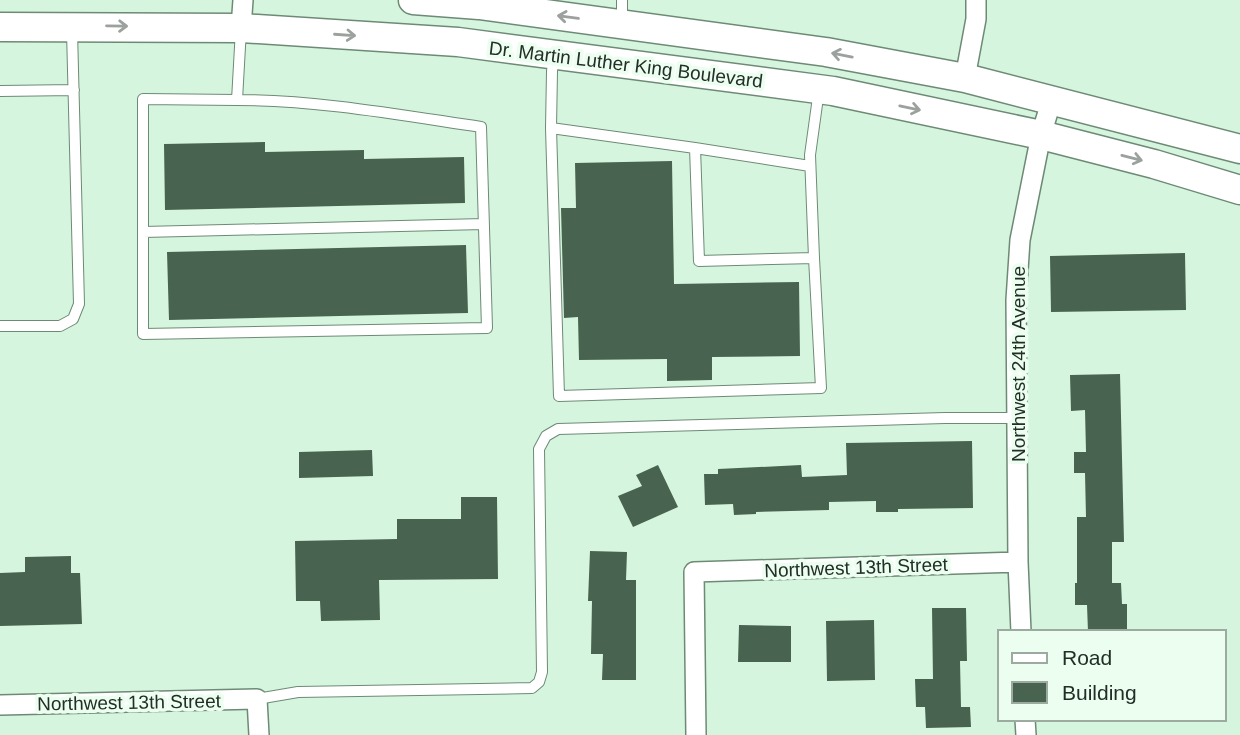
<svg xmlns="http://www.w3.org/2000/svg" width="1240" height="735" viewBox="0 0 1240 735" font-family="Arial,sans-serif">
	<style>
		.building { fill: #486350 }
		.lines { fill: none; stroke-linecap: round; stroke-linejoin: round }
		.service-casing { stroke: #6d8a75; stroke-width: 12 }
		.minor-casing { stroke: #6d8a75; stroke-width: 22 }
		.secondary-casing { stroke: #6d8a75; stroke-width: 31 }
		.service { stroke: #fff; stroke-width: 10 }
		.minor { stroke: #fff; stroke-width: 19 }
		.secondary { stroke: #fff; stroke-width: 28 }
		.oneway { stroke: #9ca19d }
		.labels { text-anchor: middle; stroke-width: 7; stroke-linejoin: round; paint-order: stroke }
		.street-label { font-size: 19px; fill: #222e26; stroke: #ecfef0 }
	</style>
	<rect width="100%" height="100%" fill="#d6f5de"/>
	<!-- building -->
	<path class="building" d="M265,142V152L364,150V159L464,157L465,203L165,210L164,144Z
		M672,161L674,284L799,282L800,356L712,357V380L667,381V359L579,360L578,317L564,318L561,208H576L575,163Z
		M466,245L468,313L169,320L167,252Z
		M1185,253L1186,310L1051,312L1050,256Z
		M1120,374L1124,542H1112V583H1121L1122,604H1127V632H1088L1087,605H1075V583H1077V517H1086L1085,473H1074V452H1086L1085,410L1071,411L1070,375Z
		M972,441L973,508L898,509V512H876V501L829,502V510L756,512V514L734,515L733,504L705,505L704,474H718V469L801,465L802,477L847,475L846,443Z
		M372,450L373,476L299,478V452Z
		M658,465L678,507L633,527L618,496L642,486L636,475Z
		M461,497H497L498,579L379,580L380,620L321,621L320,601H296L295,541L397,539V519H461Z
		M590,551L627,552L626,580H636V680H602L603,654H591L592,601H588Z
		M71,556V573H80L82,624L0,626V573L25,572V557Z
		M932,608H966L967,661H960L961,707H970L971,727L926,728L925,707H916L915,679H933Z
		M874,620L875,680L827,681L826,621Z
		M739,625L791,626V662H738Z"/>
	<g class="lines">
		<defs>
			<path id="service" d="M622,24V0
				M554,57L552,71L551,128L695,148
				M0,91L74,90
				M237,100L143,99V334L487,328L481,127C400,115 318,100 237,100L241,29
				M551,128L559,396L821,388L814,258
				M810,166L695,148L699,261L814,258L810,155L819,90
				M143,232L484,224
				M0,326H60L73,319L79,304L72,31
				M257,699L298,692L532,688L539,682L542,672L539,449L546,436L558,429L945,418H1017"/>
			<path id="minor" d="M241,28L243,0
				M965,78L976,19V0
				M1021,632L1018,562L1016,300L1020,240L1041,135L1052,99
				M0,705L257,699L259,735
				M1025,719L1026,735
				M696,735L694,572L1018,562"/>
			<path id="secondary" d="M413,0L479,5L826,52L965,78L1240,149
				M0,27L241,28L458,42L833,91L1041,135L1154,164L1240,190"/>
		</defs>
		<!-- service casing -->
		<use href="#service" class="service-casing"/>
		<!-- minor casing -->
		<use href="#minor" class="minor-casing"/>
		<!-- secondary casing -->
		<use href="#secondary" class="secondary-casing"/>
		<!-- service -->
		<use href="#service" class="service"/>
		<!-- minor -->
		<use href="#minor" class="minor"/>
		<!-- secondary -->
		<use href="#secondary" class="secondary"/>
	</g>
	<!-- one-way arrows -->
	<defs><path id="oneway-shaft" d="M-6 0H5M1.5-3L5.5 0L1.5 3" fill="none" stroke-width="1.6" stroke-linecap="round" stroke-linejoin="round" transform="scale(1.75)"/></defs>
	<g class="oneway">
		<use href="#oneway-shaft" transform="translate(568 17) rotate(-172)"/>
		<use href="#oneway-shaft" transform="translate(117 26) rotate(1)"/>
		<use href="#oneway-shaft" transform="translate(345 35) rotate(4)"/>
		<use href="#oneway-shaft" transform="translate(842 55) rotate(-169)"/>
		<use href="#oneway-shaft" transform="translate(910 108) rotate(12)"/>
		<use href="#oneway-shaft" transform="translate(1132 158) rotate(14)"/>
	</g>
	<g class="labels">
		<!-- street labels -->
		<g class="street-label">
			<text transform="translate(626 64) rotate(7)" y="7">Dr. Martin Luther King Boulevard</text>
			<text transform="translate(1018 364) rotate(-90)" y="7">Northwest 24th Avenue</text>
			<text transform="translate(856 567) rotate(-2)" y="7">Northwest 13th Street</text>
			<text transform="translate(129 702) rotate(-1)" y="7">Northwest 13th Street</text>
		</g>
	</g>
	<!-- legend -->
	<rect x="998" y="630" width="228" height="91" fill="#ecfef0" stroke="#9bab9f" stroke-width="2"/>
	<rect x="1012" y="653" width="35" height="10" fill="#ffffff" stroke="#9bab9f" stroke-width="2"/>
	<text x="1062" y="665" font-size="21" fill="#222e26">Road</text>
	<rect x="1012" y="682" width="35" height="21" fill="#486350" stroke="#9bab9f" stroke-width="2"/>
	<text x="1062" y="700" font-size="21" fill="#222e26">Building</text>
</svg>
